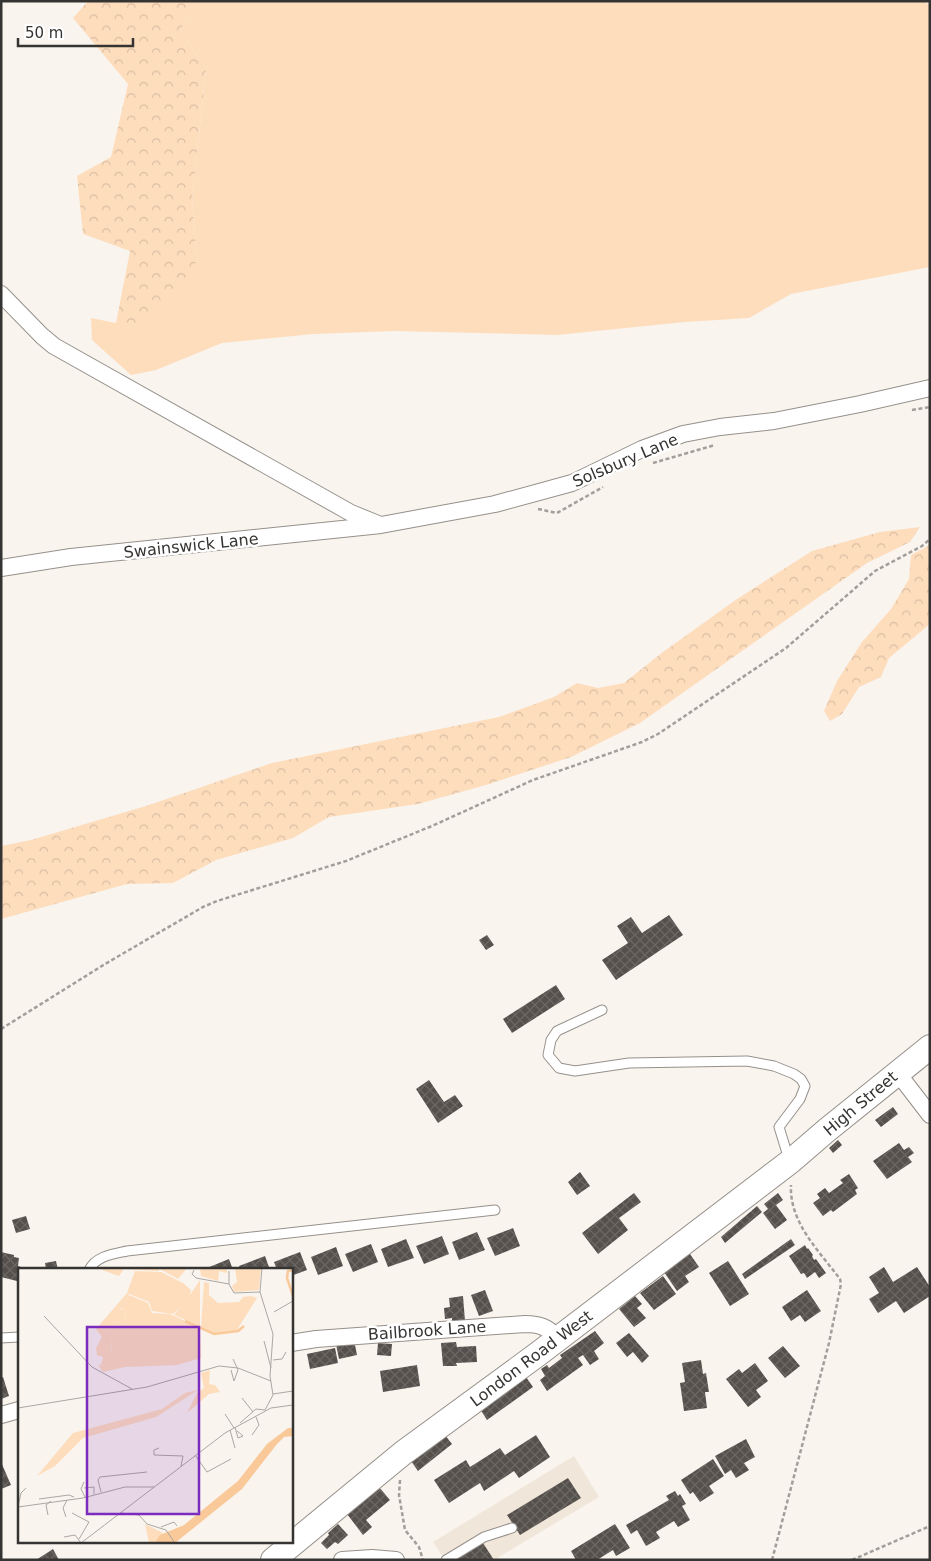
<svg xmlns="http://www.w3.org/2000/svg" width="931" height="1561" viewBox="0 0 931 1561" font-family="'DejaVu Sans',sans-serif">
	<style>
		.built { fill: #f1e6da }
		.grass { fill: #feddbd }
		.forest { fill: url(#forest-crowns) }
		.building { fill: url(#building-cross-hatch) }
		.lines { fill: none; stroke-linecap: round; stroke-linejoin: round }
		.lane-casing { stroke: #96908b; stroke-width: 11 }
		.street-casing { stroke: #96908b; stroke-width: 18 }
		.secondary-casing { stroke: #96908b; stroke-width: 26 }
		.path { stroke: #a29e9a; stroke-width: 2.5; stroke-dasharray: 4 2.5; stroke-linecap: butt }
		.lane { stroke: #fff; stroke-width: 9 }
		.street { stroke: #fff; stroke-width: 16 }
		.secondary { stroke: #fff; stroke-width: 24 }
		.labels { text-anchor: middle; stroke-width: 5; stroke-linejoin: round; paint-order: stroke }
		.street-label { font-size: 16px; fill: #363432; stroke: #fff }
		.inset-river { fill: none; stroke: #fac999; stroke-width: 2.5 }
		.inset-road { fill: none; stroke: #aba7a3; stroke-width: 1 }
		.view { fill: #7b2cbf; fill-opacity: 0.15; stroke: #7b2cbf; stroke-width: 2.5 }
		.inset-edge { fill: none; stroke: #363432; stroke-width: 2.5 }
	</style>
	<defs>
		<pattern id="forest-crowns" width="20" height="18" patternUnits="userSpaceOnUse" patternTransform="scale(1.25)"><rect width="20" height="18" fill="#feddbd"/><path d="M2 6a3 3 0 1 1 6 0M12 15a3 3 0 1 1 6 0" fill="none" stroke="#dabea3"/></pattern>
		<pattern id="building-cross-hatch" width="8" height="8" patternUnits="userSpaceOnUse" patternTransform="scale(1.25)"><rect width="8" height="8" fill="#55504c"/><path d="M0 0l8 8M0 8l8-8" fill="none" stroke="#6b6764"/></pattern>
	</defs>
	<rect width="100%" height="100%" fill="#f9f4ee"/>
	<!-- built -->
	<path class="built" d="M574,1456L599,1497L499,1557L500,1560H445L433,1542Z"/>
	<!-- grass -->
	<path class="grass" d="M200,1H924L930,6V267L791,294L749,318L685,322L557,335L394,331L314,334L222,343L156,370L131,375L92,340L91,318L116,323L197,260L192,200L206,69L180,30Z"/>
	<!-- forest -->
	<path class="forest" d="M88,1H200L180,30L206,69L192,200L197,260L175,300L145,326L116,323L130,251L83,234L77,176L111,157L128,84L73,18Z
		M920,527L910,542L867,563L640,723L571,757L486,785L418,804L329,817L293,838L216,860L173,883L127,884L1,919V846L31,840L146,806L272,763L499,717L554,697L577,683L598,688L624,683L663,652L737,599L812,551L880,532Z
		M930,545V624L889,658L881,677L859,687L842,714L830,721L824,711L837,681L862,642L891,609L909,579L911,555Z"/>
	<!-- building -->
	<path class="building" d="M669,915L683,935L616,980L602,960L628,943L617,926L631,917L642,933Z
		M487,935L494,945L486,950L479,940Z
		M556,985L565,999L512,1033L503,1019Z
		M429,1080L444,1102L455,1095L463,1106L438,1123L416,1089Z
		M893,1107L898,1114L881,1127L875,1120Z
		M838,1140L842,1145L833,1153L829,1148Z
		M899,1143L904,1150L909,1147L914,1153L908,1157L912,1162L887,1179L873,1161Z
		M580,1172L590,1186L577,1195L568,1182Z
		M849,1174L858,1188L855,1190L857,1194L833,1212L831,1210L823,1216L813,1203L820,1198L817,1194L825,1188L829,1193L843,1183L840,1180Z
		M634,1193L641,1202L619,1218L628,1230L598,1254L582,1233Z
		M778,1193L783,1200L776,1205L787,1220L775,1229L763,1213L768,1209L764,1204Z
		M757,1206L762,1212L725,1243L721,1237Z
		M26,1216L30,1229L16,1233L12,1220Z
		M513,1228L520,1246L495,1256L487,1238Z
		M477,1232L485,1250L459,1260L452,1242Z
		M442,1236L449,1254L424,1264L416,1246Z
		M406,1239L414,1258L388,1267L381,1249Z
		M791,1239L795,1245L745,1279L742,1274Z
		M371,1244L378,1262L353,1272L345,1254Z
		M805,1245L807,1249L808,1248L813,1255L812,1256L814,1260L816,1259L826,1273L819,1278L815,1272L807,1278L804,1273L801,1274L789,1256Z
		M336,1247L343,1266L318,1275L311,1257Z
		M1,1252L14,1255V1257L19,1258L18,1266L24,1268V1270H19V1280L17,1281L1,1277Z
		M300,1252L307,1270L291,1276V1270H277L274,1262Z
		M690,1254L699,1267L685,1276L689,1282L677,1291L664,1272Z
		M265,1256L270,1270H241L239,1266Z
		M229,1259L233,1270H202Z
		M56,1261L58,1270H46L45,1263Z
		M728,1261L749,1294L730,1306L709,1273Z
		M884,1267L893,1282L917,1267L930,1287V1296L904,1313L896,1301L878,1313L869,1299L879,1293L869,1277Z
		M663,1276L676,1294L654,1310L640,1293Z
		M485,1290L493,1311L479,1316L471,1295Z
		M807,1290L821,1311L805,1322L800,1315L791,1321L782,1307Z
		M463,1296L465,1321L452,1323V1318L445,1319L444,1308L450,1307L449,1298Z
		M635,1296L642,1304L637,1308L646,1318L634,1327L619,1309Z
		M595,1331L604,1343L594,1351L599,1359L590,1365L583,1355L578,1358L583,1365L547,1391L540,1380L545,1376L541,1369L547,1365L549,1368L562,1358L560,1355Z
		M629,1333L649,1356L642,1363L633,1352L627,1357L616,1343Z
		M354,1340L357,1355L339,1359L336,1344Z
		M456,1342L457,1347L476,1346L477,1362L456,1363L457,1366H443L441,1343Z
		M378,1343L392,1344L391,1356L377,1355Z
		M783,1346L800,1366L785,1378L768,1358Z
		M335,1348L338,1363L310,1369L307,1354Z
		M701,1360L703,1374L706,1373L709,1392H705L707,1408L684,1411L680,1383L685,1382L682,1363Z
		M755,1363L768,1381L756,1390L761,1397L748,1407L726,1379L739,1369L742,1373Z
		M417,1365L420,1386L383,1392L380,1371Z
		M1,1377H3L9,1396L1,1399Z
		M526,1377L533,1387L487,1420L480,1409Z
		M445,1435L452,1444L418,1471L411,1461Z
		M536,1435L550,1457L519,1478L514,1471L484,1491L480,1483L449,1503L434,1480L466,1460L470,1467L500,1448L505,1455Z
		M746,1439L755,1457L744,1463L749,1470L736,1478L731,1470L725,1474L715,1456Z
		M713,1459L724,1476L709,1486L714,1493L700,1502L693,1492L690,1494L681,1480Z
		M1,1462L11,1485L1,1489Z
		M568,1478L581,1498L520,1535L507,1515Z
		M379,1487L390,1500L366,1520L372,1527L363,1535L347,1514Z
		M675,1491L678,1496L680,1494L686,1504L682,1506L690,1520L678,1527L674,1521L656,1532L660,1538L646,1546L637,1530L631,1534L626,1525L669,1500L666,1496Z
		M338,1524L348,1535L338,1544L335,1542L327,1549L321,1543L329,1535L328,1533Z
		M615,1524L630,1548L616,1556L613,1550L597,1560H576L571,1551Z
		M483,1543L494,1560H455Z
		M53,1549L59,1560H36Z"/>
	<g class="lines">
		<defs>
			<path id="lane" d="M602,1010L557,1031L551,1040L548,1055L559,1068L575,1071L629,1063L747,1061L774,1066L794,1074L801,1079L805,1086L800,1099L779,1127L787,1153L785,1158
				M89,1270C96,1256 113,1254 127,1251L495,1210
				M1,1338L19,1337
				M446,1560L484,1537L512,1528"/>
			<path id="street" d="M1,294L42,336L54,346L351,513L378,524
				M1,568L71,557L381,525L495,504L572,483L642,449L683,434L720,427L774,421L860,404L930,388
				M897,1072L930,1115
				M291,1343L316,1339L525,1324C540,1324 547,1327 558,1338
				M1,1415L19,1410
				M342,1560L372,1558L396,1560"/>
			<path id="secondary" d="M273,1560L403,1453L538,1354L791,1161L827,1130L930,1047"/>
		</defs>
		<!-- lane casing -->
		<use href="#lane" class="lane-casing"/>
		<!-- street casing -->
		<use href="#street" class="street-casing"/>
		<!-- secondary casing -->
		<use href="#secondary" class="secondary-casing"/>
		<!-- path -->
		<path class="path" d="M912,410L930,407
			M653,463L715,445
			M538,509L557,513L603,487
			M1,1029L105,964L203,907L217,901L346,861L432,826L533,780L642,742L658,734L786,648L875,571L922,546L930,539
			M400,1480L399,1495L405,1530L419,1547L423,1560
			M772,1560L829,1343L841,1284L840,1279C819,1251 789,1222 791,1185
			M852,1560L930,1526"/>
		<!-- lane -->
		<use href="#lane" class="lane"/>
		<!-- street -->
		<use href="#street" class="street"/>
		<!-- secondary -->
		<use href="#secondary" class="secondary"/>
	</g>
	<g class="labels">
		<!-- street labels -->
		<g class="street-label">
			<text transform="translate(625 460) rotate(-23)" y="6">Solsbury Lane</text>
			<text transform="translate(191 545) rotate(-6)" y="6">Swainswick Lane</text>
			<text transform="translate(860 1103) rotate(-40)" y="6">High Street</text>
			<text transform="translate(427 1330) rotate(-4)" y="6">Bailbrook Lane</text>
			<text transform="translate(531 1358) rotate(-37)" y="6">London Road West</text>
		</g>
	</g>
	<!-- overview -->
	<g transform="translate(18 1268)">
		<rect width="275" height="275" fill="#f9f4ee"/>
		<path d="M86,0H141V3L106,1L101,8L84,2ZM169,0L160,11L142,1V0ZM182,0H209V5L201,3L200,13L183,8ZM117,3L143,4L165,15L173,22L172,27L182,12V58L156,47L162,40L155,46L134,43L131,34L109,25ZM186,14L191,15V27L200,35L221,34L225,29L233,28L239,30L219,62L196,65L183,59ZM111,27L130,35L134,45L152,46L182,60L183,90L159,97L107,99L85,104L80,97L87,98L93,90L94,67L91,62L99,53L108,57L107,42L102,40Z" fill="#feddbd"/>
		<path d="M109,25L111,27L102,41L107,42L108,58L99,53L91,62L94,67L93,90L87,98L83,97L85,89L79,87L78,80L84,69L78,61ZM192,102L191,116L197,117L202,124L191,126L169,145L179,125L186,120L183,105ZM180,122L138,149L65,170L37,198L19,208L55,165L144,141L167,125ZM127,256L145,265L138,275H131Z" fill="#feddbd"/>
		<path d="M217,0H243L241,22L216,24L214,18L219,14Z" fill="#feddbd"/>
		<path d="M270,160H275V168L266,169L259,176L224,221L157,275H137L142,267L166,257L220,213L249,176Z" fill="#fac999"/>
		<path class="inset-river" d="M275,2L270,3L269,10L275,28M167,53L196,66L220,63L226,58"/>
		<path class="inset-road" d="M244,0L242,24L255,66L252,108L255,127L247,142M176,2L174,6L178,10L211,16M211,3V16L216,25L242,24M256,44L275,33M26,48L74,99L114,121M246,73L253,100M255,92L264,91L268,84M213,102L216,113L220,102L215,91M255,126L275,123M224,130L235,144M0,140L129,119L201,98L220,100L253,113M207,146L216,160M222,155L238,141L247,142M217,159L220,170L225,168L219,163M212,162L217,180M234,167L241,157L238,149M141,180L136,182V187L165,188L163,198M177,187L189,204L213,191M66,214L63,221L67,229M66,220L76,219V226M83,224L80,212L82,209L129,204M21,231L51,227L56,229M0,238L3,225L8,220M0,239L65,230L107,219H136M54,245L71,254L61,271M103,245L121,247L129,256L148,262L157,275M30,247L28,237L33,233M48,249L45,240L49,232M143,259L156,254L159,258M46,269L57,267L63,275L207,165L253,140L275,137"/>
		<path class="view" d="M69,59H181V246H69Z"/>
		<rect width="275" height="275" class="inset-edge"/>
	</g>
	<!-- border -->
	<rect width="931" height="1561" fill="none" stroke="#363432" stroke-width="5"/>
	<!-- scale -->
	<path d="M18 38v8h115v-8" fill="none" stroke="#363432" stroke-width="2.5"/>
	<text x="25" y="38" font-size="15" fill="#363432" stroke="#ffffff" stroke-width="4" paint-order="stroke">50 m</text>
</svg>
